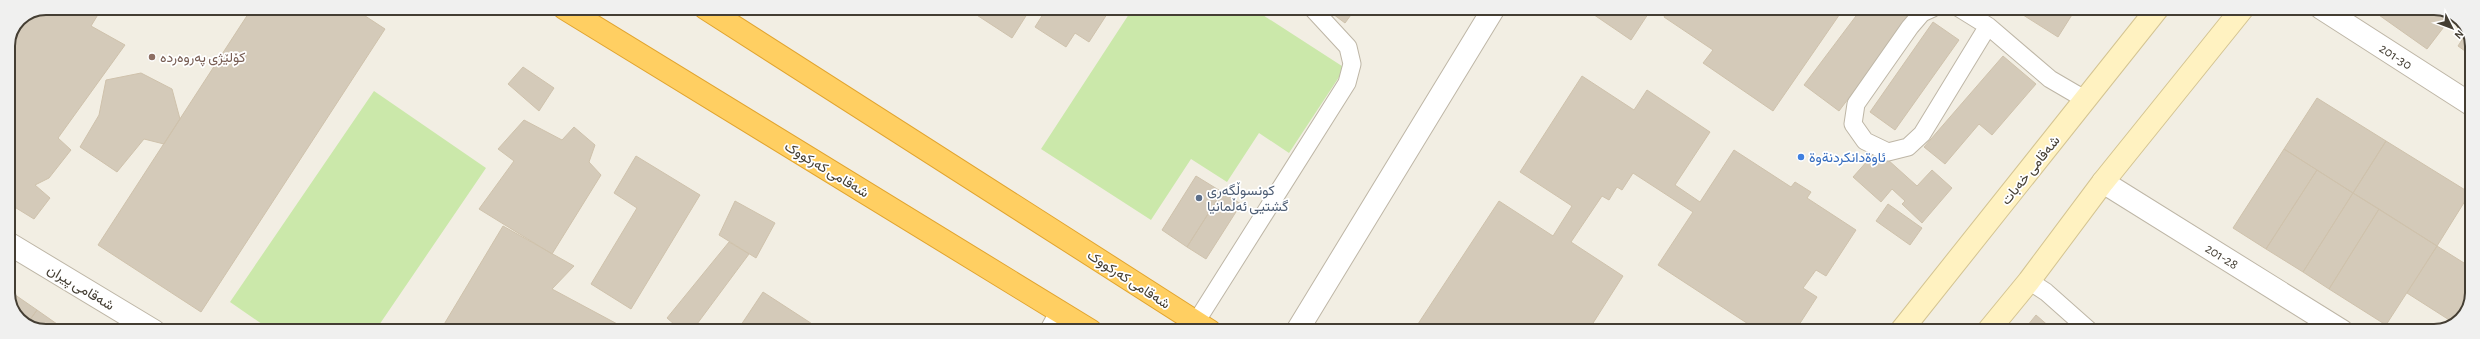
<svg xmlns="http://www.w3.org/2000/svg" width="2480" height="339" viewBox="0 0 2480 339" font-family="'Alegreya Sans',Vazirmatn,sans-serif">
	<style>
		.green { fill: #cbe8aa }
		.building { fill: #d4cab9; stroke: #cfc2ac }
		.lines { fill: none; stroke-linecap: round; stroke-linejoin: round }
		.lane-casing { stroke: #beb6a6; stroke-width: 19 }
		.street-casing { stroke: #beb6a6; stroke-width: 24 }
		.secondary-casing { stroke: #d4c492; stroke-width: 24 }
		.highway-casing { stroke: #e1a42f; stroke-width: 24 }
		.lane { stroke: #fff; stroke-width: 17 }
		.street { stroke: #fff; stroke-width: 22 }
		.secondary { stroke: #fff2c1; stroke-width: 22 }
		.highway { stroke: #ffcf62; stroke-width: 22 }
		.education-dot { fill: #8d6e63; stroke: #fff; stroke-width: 1.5 }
		.shop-dot { fill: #3f7fe0; stroke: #fff; stroke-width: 1.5 }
		.service-dot { fill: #5c6f8a; stroke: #fff; stroke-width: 1.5 }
		.labels { text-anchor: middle; stroke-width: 3.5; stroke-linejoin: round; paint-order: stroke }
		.street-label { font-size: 14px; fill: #443e33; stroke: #fff }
		.education-label { font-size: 14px; fill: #785e54; stroke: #fff; text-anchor: start }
		.shop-label { font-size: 14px; fill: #366cbe; stroke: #fff; text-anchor: start }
		.service-label { font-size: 14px; fill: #4e5e75; stroke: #fff; text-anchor: start }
		.rim { fill: none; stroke: #443e33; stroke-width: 2 }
	</style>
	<rect width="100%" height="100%" fill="#f2eee3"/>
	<!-- green -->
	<path class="green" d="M1133,8H1252L1345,68L1289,153L1259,133L1227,182L1191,159L1151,220L1041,149Z
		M374,91L486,168L375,331H272L230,302Z"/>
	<!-- building -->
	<path class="building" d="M46,8H102L91,26L125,45L58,138L71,150L49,178L35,185L50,198L34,219L8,203V46L19,19Z
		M252,8H353L385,29L201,312L98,245Z
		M966,8H1031L1012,38Z
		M1047,8H1111L1089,42L1075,33L1066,47L1035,27Z
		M1325,8H1356L1345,23Z
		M1584,8H1652L1631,40Z
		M1669,8H1844L1773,111L1703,63L1713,50L1664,17Z
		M1862,8H1904L1912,14L1839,111L1804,85Z
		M2012,8H2072L2075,10L2058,37Z
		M2369,8H2439L2453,15L2427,49Z
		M1933,22L1959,40L1895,130L1870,112Z
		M2467,32L2472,41V56L2458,46Z
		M2003,56L2036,84L1992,135L1979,124L1945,164L1924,147Z
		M523,67L554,88L539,111L508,84Z
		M141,73L172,89L180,119L164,144L144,139L117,172L80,147L99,115L106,80Z
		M1582,76L1634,110L1647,90L1710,132L1675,185L1700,202L1734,150L1791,187L1795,182L1811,192L1807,198L1856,230L1826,276L1816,270L1803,288L1817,297L1795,331H1759L1658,265L1693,212L1633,173L1622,190L1617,187L1609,200L1602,196L1571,242L1623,276L1588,331H1422L1416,327L1499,201L1553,236L1572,206L1520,172Z
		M2317,98L2386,141L2353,193L2284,149Z
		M524,120L562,140L574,127L595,145L589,162L601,175L552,254L479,209L514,161L498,149Z
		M2386,141L2470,193L2437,246L2353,193Z
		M2284,149L2317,170L2266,249L2233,228Z
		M1877,150L1917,186L1932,170L1952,188L1922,223L1902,204L1905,201L1892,189L1881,202L1853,177Z
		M636,156L700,195L631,309L591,284L637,208L614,193Z
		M2317,170L2353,193L2303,272L2266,249Z
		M1196,176L1222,192L1187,247L1162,230Z
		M1222,192L1241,204L1206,259L1187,247Z
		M2353,193L2379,209L2329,289L2303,272Z
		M735,201L775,223L756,258L719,235Z
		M1888,204L1922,228L1910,245L1876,221Z
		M2379,209L2437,246L2386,325L2329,289Z
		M503,226L574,266L552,289L621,326L618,331H440Z
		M729,242L749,254L697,324L706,331H682L667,318Z
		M2437,246L2472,268V298L2459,321L2454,323L2407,293Z
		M8,290L37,310L27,324L19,320L8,298Z
		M763,292L823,331H737Z
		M37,310L67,331H41L27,324Z
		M2036,315L2051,328L2049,331H2023Z"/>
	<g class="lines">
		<defs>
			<path id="lane" d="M1933,8L1922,13L1910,27L1856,104L1853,124L1865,141L1888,152L1908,147L1922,134L1988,26
				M1959,8L1988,26L2050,79L2086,100
				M2029,281L2046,292L2090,331
				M1196,322L1347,83L1352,64L1348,47L1312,8
				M1048,331L1059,311"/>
			<path id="street" d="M2321,8L2472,105
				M2103,182L2342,331
				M8,243L154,331
				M1297,331L1494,8"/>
			<path id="secondary" d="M1901,331L2158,8
				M1988,331L2029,281L2103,182L2243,8"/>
			<path id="highway" d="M564,8L1091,331
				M705,8L1210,331"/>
		</defs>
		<!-- lane casing -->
		<use href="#lane" class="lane-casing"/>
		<!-- street casing -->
		<use href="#street" class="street-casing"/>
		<!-- secondary casing -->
		<use href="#secondary" class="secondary-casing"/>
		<!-- highway casing -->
		<use href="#highway" class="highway-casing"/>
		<!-- lane -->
		<use href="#lane" class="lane"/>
		<!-- street -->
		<use href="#street" class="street"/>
		<!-- secondary -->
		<use href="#secondary" class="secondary"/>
		<!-- highway -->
		<use href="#highway" class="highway"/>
	</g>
	<!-- markers -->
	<circle class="education-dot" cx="152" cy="57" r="4"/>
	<circle class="shop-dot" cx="1801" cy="157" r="4"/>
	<circle class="service-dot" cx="1199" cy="198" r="4"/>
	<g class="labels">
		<!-- street labels -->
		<g class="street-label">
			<text transform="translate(2396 56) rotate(33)" y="5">201-30</text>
			<text transform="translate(827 169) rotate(31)" y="5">شەقامی کەرکووک</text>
			<text transform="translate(2030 170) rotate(-51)" y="5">شەقامی خەبات</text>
			<text transform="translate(2222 256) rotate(32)" y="5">201-28</text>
			<text transform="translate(1129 279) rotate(33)" y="5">شەقامی کەرکووک</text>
			<text transform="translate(81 287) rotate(31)" y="5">شەقامی پیران</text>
		</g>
		<!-- education labels -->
		<g class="education-label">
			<text x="160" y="62">کۆلێژی پەروەردە</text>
		</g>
		<!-- shop labels -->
		<g class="shop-label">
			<text x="1809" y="162">ئاوةدانكردنةوة</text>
		</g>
		<!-- service labels -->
		<g class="service-label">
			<text x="1207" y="195">کونسوڵگەری<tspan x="1207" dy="16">گشتیی ئەڵمانیا</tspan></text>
		</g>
	</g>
	<!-- crop -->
	<path d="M0 0H2480V339H0ZM46 15H2434A31 31 0 0 1 2465 46V293A31 31 0 0 1 2434 324H46A31 31 0 0 1 15 293V46A31 31 0 0 1 46 15Z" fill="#f0f0ef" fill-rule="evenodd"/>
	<path class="rim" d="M46 15H2434A31 31 0 0 1 2465 46V293A31 31 0 0 1 2434 324H46A31 31 0 0 1 15 293V46A31 31 0 0 1 46 15Z"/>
	<!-- north arrow -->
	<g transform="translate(2452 28) rotate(132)" stroke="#ffffff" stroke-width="3" paint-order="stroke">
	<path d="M0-3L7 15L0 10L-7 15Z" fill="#443e33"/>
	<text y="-6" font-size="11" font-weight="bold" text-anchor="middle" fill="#443e33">N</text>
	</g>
</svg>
